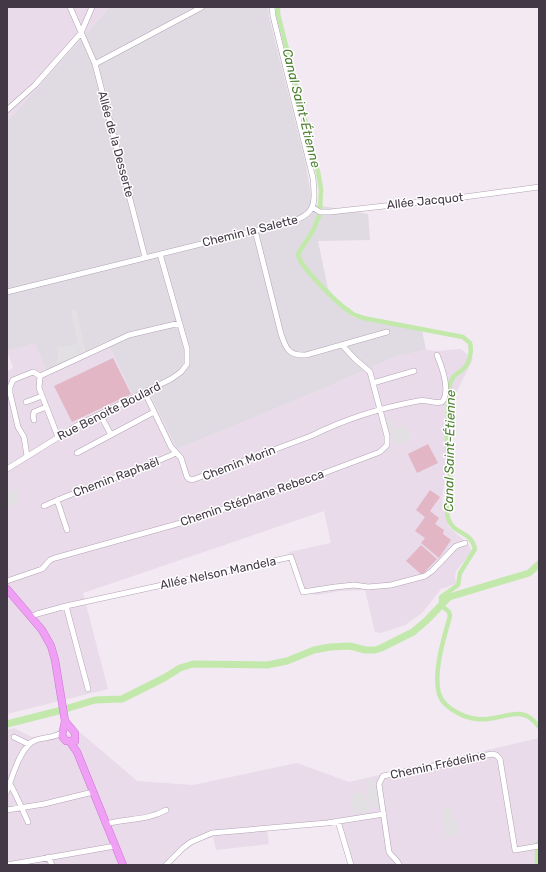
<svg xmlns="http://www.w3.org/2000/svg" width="546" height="872" viewBox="0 0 546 872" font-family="Rubik,sans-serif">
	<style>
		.residential { fill: #e9dbea }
		.industrial { fill: #e0dae2 }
		.green { fill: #e2b6c4 }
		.parking { fill: #e3e0e4 }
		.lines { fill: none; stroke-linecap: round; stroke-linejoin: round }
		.canal { stroke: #c2e9ab; stroke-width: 4.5 }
		.river { stroke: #c2e9ab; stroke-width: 7 }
		.minor-casing { stroke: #b2a3b4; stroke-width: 6 }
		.major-casing { stroke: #d072d7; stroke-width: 8 }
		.minor { stroke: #fff; stroke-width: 5 }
		.major { stroke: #efa0f4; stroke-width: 7 }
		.labels { text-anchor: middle; stroke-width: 3; stroke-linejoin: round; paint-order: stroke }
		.street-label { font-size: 12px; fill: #433845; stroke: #fff }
		.water-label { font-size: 13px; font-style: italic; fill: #4e8131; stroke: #fff }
	</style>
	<rect width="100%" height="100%" fill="#f2e9f2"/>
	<!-- residential -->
	<path class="residential" d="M7,7H110L7,122Z
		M107,341L132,394L146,387L177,449L320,390L397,356L426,350L436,351L461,349L473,359L446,413L445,478L442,501L449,527L466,542L472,551L456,571L455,577L456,584L441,589L422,613L405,625L381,633L375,632L365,590L340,591L317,595L303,592L289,552L331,543L324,511L83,593L108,689L7,714V371L13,368L7,351L35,343L79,355Z
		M14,728L32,737L81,733L137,781L193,785L297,763L349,782L539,738V865H349L337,824L267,830L269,844L216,850L213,837L197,842L189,846L171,865H7V730Z"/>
	<!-- industrial -->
	<path class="industrial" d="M110,7H268L269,17L305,161L310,189V203L317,205L368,214L370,240L318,241L328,289L348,313L353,317L364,320L422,330L426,350L397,356L320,390L177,449L147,388L132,394L107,341L47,371L35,343L7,351V122Z"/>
	<!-- green -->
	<path class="green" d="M113,358L131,394L72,422L54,386Z
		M428,444L438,463L417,473L408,454Z
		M430,490L440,497L430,511L439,518L435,524L444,530L443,534L451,540L439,558L421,543L425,538L415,531L425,517L416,510Z
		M421,545L437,559L422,575L406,561Z"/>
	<!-- parking -->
	<path class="parking" d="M76,310L86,351L80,354L71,311Z
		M77,344L79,355L56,364L58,354L57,348Z
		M390,418L395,429L405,424L412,438L396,446L387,419Z
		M17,488L19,501L7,509V494Z
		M372,778L373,786L377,785L380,807L370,809L365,779Z
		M364,792L369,811L354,814L350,795Z
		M451,807L454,821H457L460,835L446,838L441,809Z"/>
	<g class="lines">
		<!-- canal -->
		<path class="canal" d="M278,7V14L318,172L321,189L320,210
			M319,216L314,229L298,254C299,266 338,304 349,311C353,315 358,316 363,318L463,337L470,343C472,351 470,364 462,370C457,374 452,376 450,384C449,405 446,427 447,448C447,458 450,468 450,479C450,492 444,505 448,518C453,535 471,530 475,549L460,573L458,585L441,597V605L449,612L450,616C444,638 433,671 439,694C442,703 450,709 458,713C466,718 478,720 487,719C510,717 523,705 539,727
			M538,843L539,842
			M537,849V865"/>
		<!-- river -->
		<path class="river" d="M7,724L62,710L95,700L122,699L164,678L180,668L193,664L267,665L287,661L314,650L330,647L350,646L365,650H375L381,648L413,632L427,620L449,597L529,573L539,564"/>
		<defs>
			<path id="minor" d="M70,7L95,64L145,257
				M95,64L202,7
				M7,110L35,85L81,33L92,7
				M312,207L320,212H330L457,198L539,187
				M255,230L281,334C286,349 289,356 306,355L387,332
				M7,292L290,222C317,214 315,203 313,178L273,16L272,7
				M40,376L129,335L180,323
				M40,376L39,388L58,437
				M373,383L414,371
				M145,393L171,447L181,458L187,477L189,479L192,480L311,436C345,419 380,408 418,401C426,399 434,404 442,402C451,391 442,367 437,355
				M26,402L42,396
				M100,414L111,435
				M34,420L33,416L34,412L46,407
				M77,453L154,412
				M27,456L24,437L18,427L10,393V387L13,380L33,372L40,376
				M7,469L78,425L171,379L181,372L187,364V349L160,254
				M57,500L67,530
				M44,506C87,486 133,473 176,453
				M7,581L42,569L50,560L55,558L195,519L271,493L380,452L387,445V436L370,372L355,359L342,345
				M66,606L88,689
				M31,617L37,614L66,606L291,557L303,592L335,587L354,585L368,587L391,585L425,576L432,571L456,546L465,543
				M14,737L28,744
				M10,784C17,796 22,809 28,822
				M7,791C12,778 21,744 36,740C45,737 55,738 63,732
				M7,810L44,804L93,792
				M338,821L351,865
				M106,824C126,818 147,821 166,810
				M48,857L52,865
				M7,865L115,846
				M166,865L183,848L191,842L212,833L327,823L384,814
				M399,865C398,860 392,857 389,852L379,784L383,776L492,754L496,755L500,759L515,850L539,846"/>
			<path id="major" d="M7,589L42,630L51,646L55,660L65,721L62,736L66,741H72L75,738
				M65,721L75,733V741
				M70,742L77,752L123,865"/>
		</defs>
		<!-- minor casing -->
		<use href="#minor" class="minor-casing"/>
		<!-- major casing -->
		<use href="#major" class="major-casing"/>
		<!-- minor -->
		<use href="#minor" class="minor"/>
		<!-- major -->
		<use href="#major" class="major"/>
	</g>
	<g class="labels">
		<!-- street labels -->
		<g class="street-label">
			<text transform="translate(116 144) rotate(75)" y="4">Allée de la Desserte</text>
			<text transform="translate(425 201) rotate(-6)" y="4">Allée Jacquot</text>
			<text transform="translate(250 231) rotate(-14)" y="4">Chemin la Salette</text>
			<text transform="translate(109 411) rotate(-27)" y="4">Rue Benoite Boulard</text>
			<text transform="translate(239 463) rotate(-21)" y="4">Chemin Morin</text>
			<text transform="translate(116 477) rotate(-21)" y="4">Chemin Raphaël</text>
			<text transform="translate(252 498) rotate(-19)" y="4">Chemin Stéphane Rebecca</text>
			<text transform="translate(218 573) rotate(-12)" y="4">Allée Nelson Mandela</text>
			<text transform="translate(438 765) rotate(-12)" y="4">Chemin Frédeline</text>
		</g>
		<!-- water labels -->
		<g class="water-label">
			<text transform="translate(302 108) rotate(76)" y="5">Canal Saint-Étienne</text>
			<text transform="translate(449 451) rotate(-89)" y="5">Canal Saint-Étienne</text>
		</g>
	</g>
	<!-- border -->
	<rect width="546" height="872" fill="none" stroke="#433845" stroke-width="16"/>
</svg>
